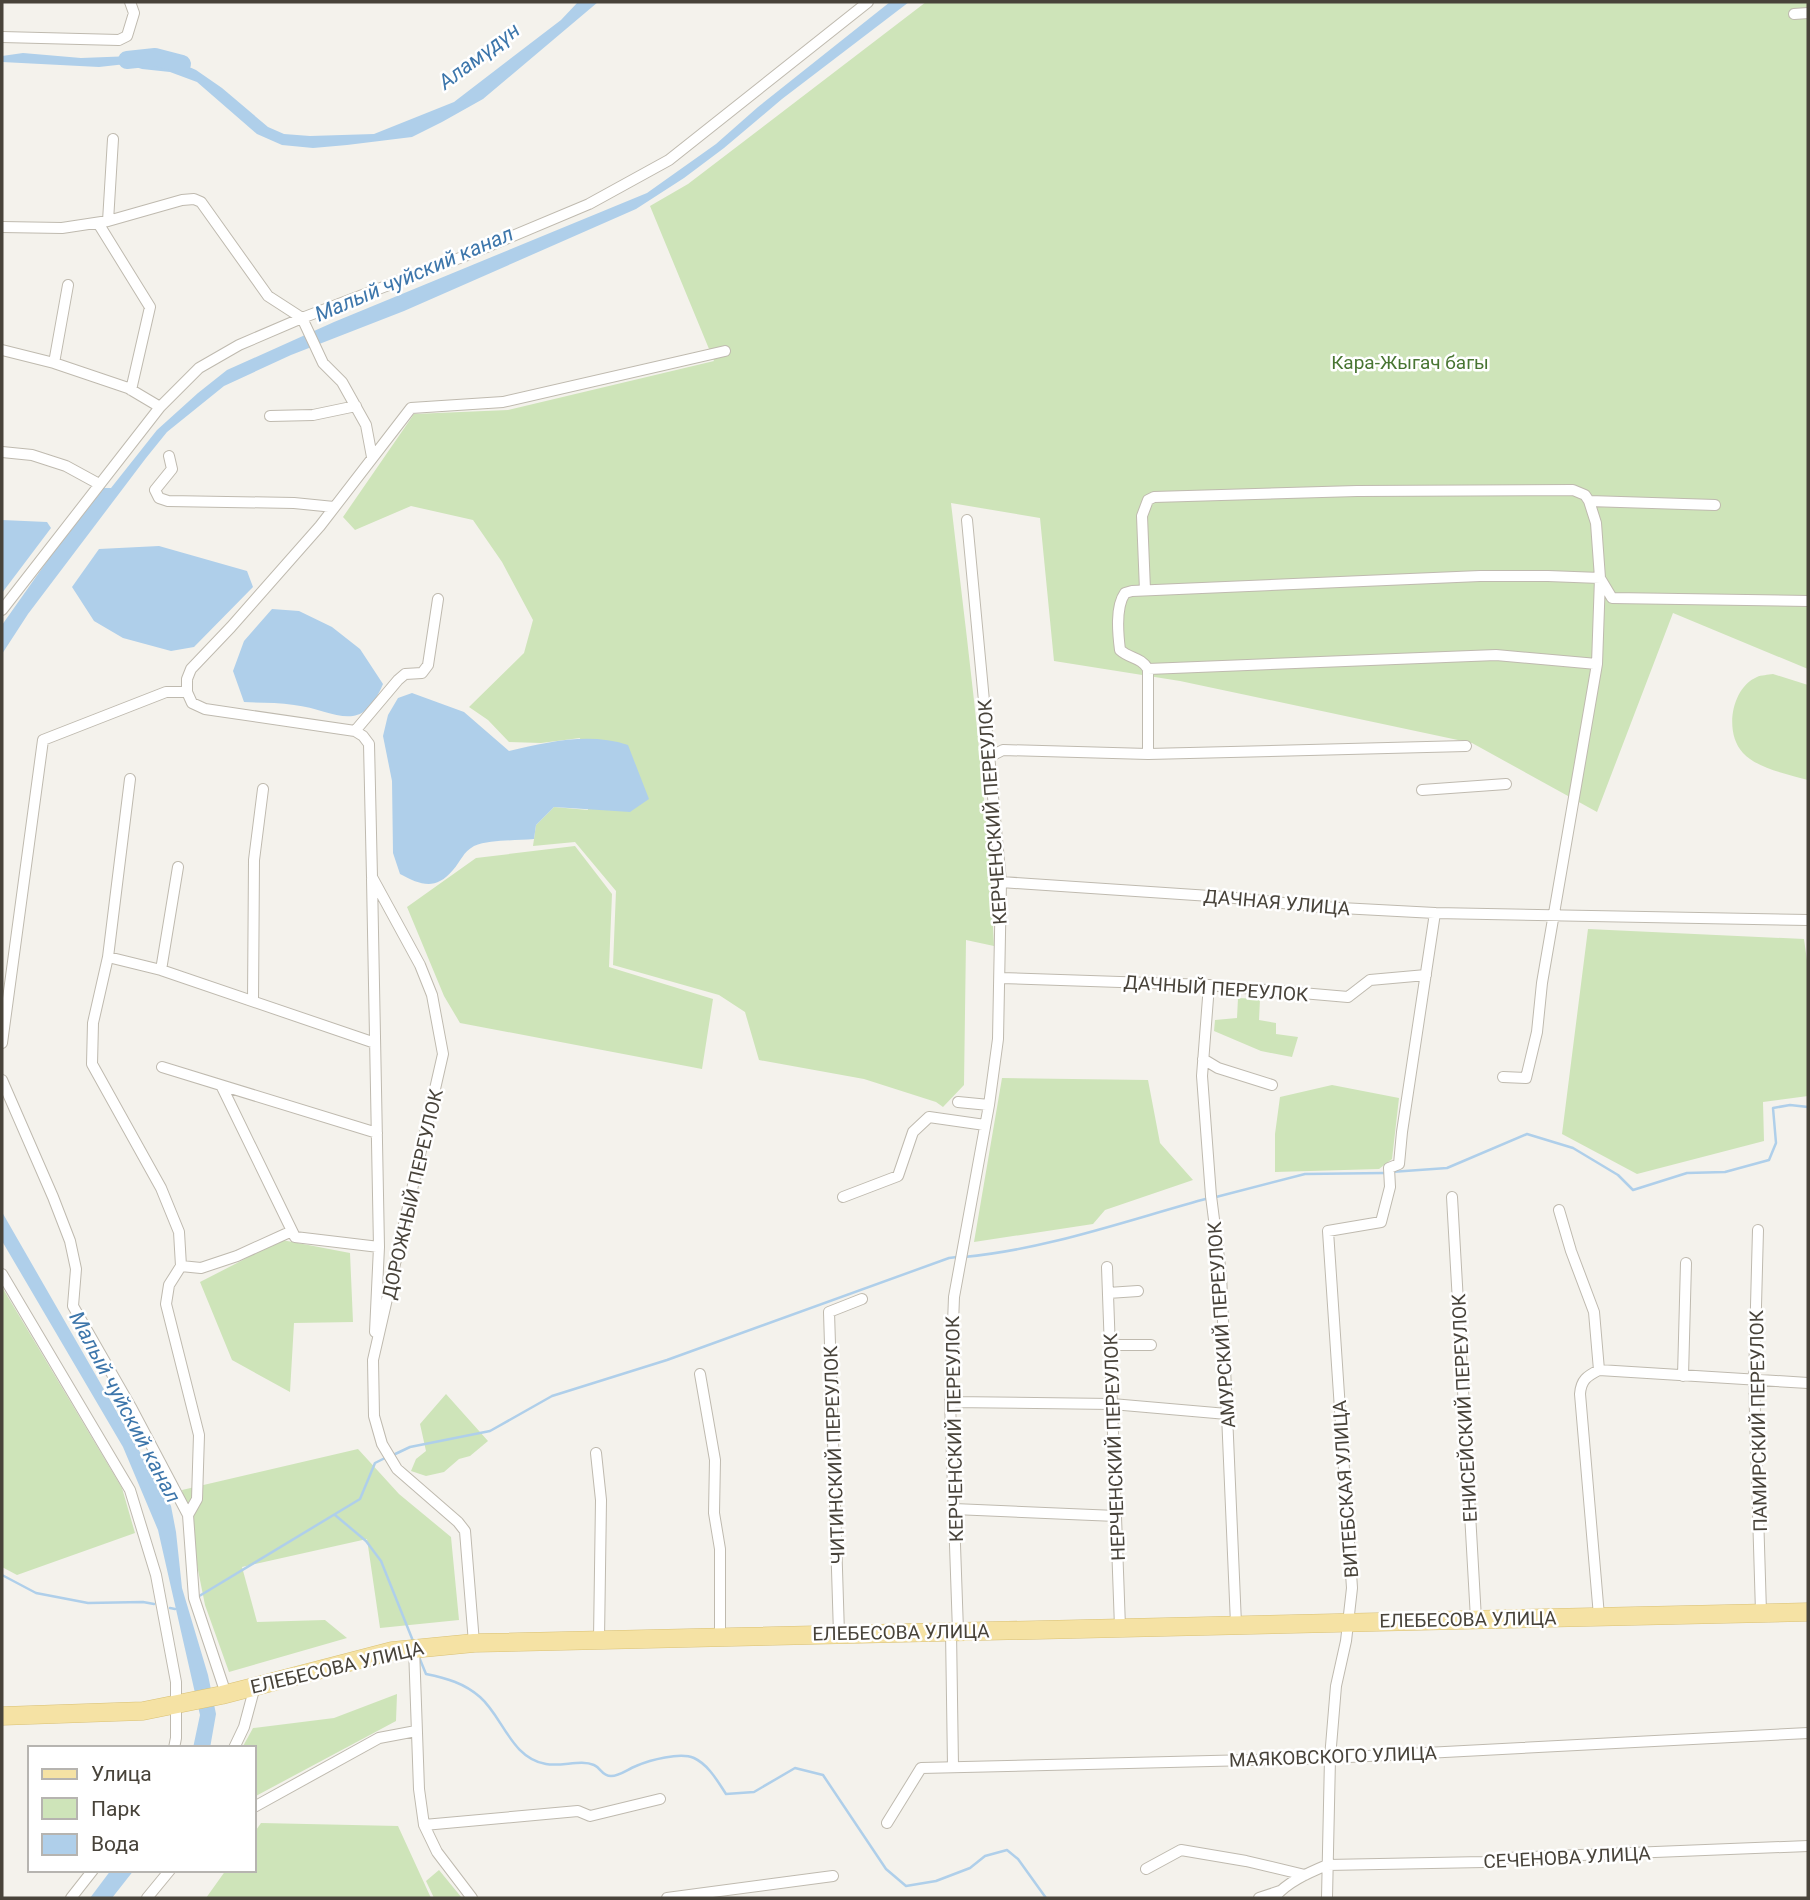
<svg xmlns="http://www.w3.org/2000/svg" width="1810" height="1900" viewBox="0 0 1810 1900" font-family="Roboto,sans-serif">
	<style>
		.green { fill: #cee4b9 }
		.water { fill: #afcfea }
		.lines { fill: none; stroke-linecap: round; stroke-linejoin: round }
		.stream { stroke: #afcfea; stroke-width: 2.5 }
		.river { stroke: #afcfea; stroke-width: 18 }
		.street-casing { stroke: #bfbaaf; stroke-width: 12 }
		.primary-casing { stroke: #d9c175; stroke-width: 19 }
		.street { stroke: #fff; stroke-width: 10 }
		.primary { stroke: #f5e2a4; stroke-width: 18 }
		.labels { text-anchor: middle; stroke-width: 5; stroke-linejoin: round; paint-order: stroke }
		.park-label { font-size: 19px; fill: #487532; stroke: #fff }
		.street-label { font-size: 19px; fill: #48433a; stroke: #fff }
		.water-label { font-size: 21px; font-style: italic; fill: #3d76ab; stroke: #fff }
	</style>
	<rect width="100%" height="100%" fill="#f4f2ec"/>
	<!-- green -->
	<path class="green" d="M926,2H1808V669L1673,613L1597,812L1472,743L1180,681L1054,661L1040,518L951,503C968,650 988,798 994,946L966,940L964,1085L943,1107L936,1102L864,1079L759,1060L745,1012L719,995L613,965L616,891L575,842L533,846L536,825L554,807L588,810L580,738L541,743L509,742L488,720L469,707L524,653L533,620L502,562L473,520L411,506L355,530L343,517L414,414L508,410L714,361L650,206L688,184Z
		M1773,674L1808,685V780C1788,774 1758,769 1743,753C1724,733 1731,688 1757,677C1761,675 1768,675 1773,674Z
		M575,846L612,894L609,967L713,999L702,1069L460,1023L444,996L407,907L476,858Z
		M1588,929L1804,939L1808,968V1096L1763,1102L1764,1141L1637,1174L1562,1134Z
		M1238,998L1260,999L1259,1020L1276,1023V1034L1298,1037L1292,1057L1261,1051L1214,1031L1215,1020L1237,1018Z
		M1002,1078L1148,1080L1160,1143L1193,1180L1105,1210L1093,1224L974,1242Z
		M1332,1085L1399,1098L1392,1159L1379,1169L1275,1172V1134L1280,1097Z
		M282,1240L350,1253L353,1322L294,1323L290,1392L232,1360L200,1282Z
		M2,1287L122,1488L135,1533L17,1575L2,1567Z
		M446,1394L488,1441L470,1456L459,1459L444,1472L426,1476L411,1471L416,1459L426,1451L420,1424Z
		M358,1449L399,1494L451,1537L459,1620L380,1628L367,1539L242,1567L257,1622L325,1620L347,1638L229,1672L205,1605L182,1490Z
		M397,1694L396,1721L254,1797V1748H242L253,1728L334,1718Z
		M261,1823L398,1826L431,1898H206L226,1870H254V1833Z
		M439,1870L462,1898H434L426,1881Z"/>
	<!-- water -->
	<path class="water" d="M578,2H598L483,99L442,122L412,137L347,145L313,148L282,145L257,134L197,82L170,72L142,69L126,64L99,67L2,62V56L23,53L81,58L133,56L169,58L196,70L222,88L268,127L284,134L310,136L374,134L454,102L561,20Z
		M890,2H909L782,99L724,148L684,178L636,209L404,311L291,355L224,386L167,432L146,458L28,614L2,654V625L50,557L104,488H111L157,430L198,393L227,370L334,322L647,193L716,144L758,107Z
		M2,520L47,522L51,528L2,593Z
		M159,546L247,571L253,587L194,647L171,651L123,638L94,621L72,587L99,549Z
		M272,609L299,611L332,627L360,649L383,684C361,737 336,710 294,705C278,702 260,703 244,702L233,671L244,641Z
		M412,693L464,712L509,751C548,742 589,732 628,745L649,799L630,812L554,807L536,825L534,839C516,841 491,839 474,846C463,852 461,861 453,870C435,891 421,885 400,874L393,853L392,781L383,736L388,715L398,698Z
		M2,1212L171,1506L176,1532L182,1588L208,1675L216,1714L210,1748H193L200,1715L158,1530L123,1447L2,1241Z
		M111,1870H134L112,1898H90Z"/>
	<g class="lines">
		<!-- stream -->
		<path class="stream" d="M1391,1172L1447,1168L1527,1134L1573,1148L1618,1175L1633,1190L1687,1173L1725,1172L1769,1160L1776,1143L1773,1108L1790,1105L1808,1107
			M1216,1197L1305,1174L1385,1173
			M964,1257C1048,1249 1128,1220 1209,1198
			M391,1456L410,1447L490,1431L552,1396L667,1360L949,1258L957,1257
			M335,1515L366,1541L381,1561L413,1641
			M2,1575L36,1593L88,1603L143,1602L154,1604
			M196,1598L360,1499L375,1463L385,1458
			M170,1608L175,1609
			M419,1657L426,1674C446,1678 464,1683 480,1697C503,1717 511,1758 546,1764C562,1767 581,1759 594,1765C601,1768 602,1776 611,1776C620,1776 628,1769 636,1766C650,1760 680,1752 694,1758C709,1765 718,1782 726,1794L754,1792L795,1768L823,1775L886,1869L906,1886L936,1881L970,1868L985,1856L1007,1850L1018,1859L1046,1898"/>
		<!-- river -->
		<path class="river" d="M127,60L155,57L182,64"/>
		<defs>
			<path id="street" d="M1794,14L1808,13
				M2,37L119,40L127,36L134,13L130,2
				M108,221L113,139
				M98,223L150,307L131,390
				M2,227L62,228L108,221L182,200L194,199L201,202L268,296L302,318L323,363L342,382L366,425L372,457
				M2,350L54,363L128,388L160,407
				M54,363L68,285
				M270,416L313,415L356,406
				M2,452L32,455L66,466L99,484
				M169,456L172,469L155,490L159,498L168,501L294,503L334,507
				M1589,501L1596,523L1600,578L1612,598L1808,601
				M967,520L1001,882L998,1039L989,1105
				M1145,590L1142,516L1148,500L1154,497L1357,491L1573,490L1585,495L1589,501L1715,505
				M2,610L160,407L199,368L239,345L302,318L465,256L589,204L669,160L868,2
				M1148,669C1141,657 1130,659 1120,650C1118,634 1115,607 1125,593L1132,591L1480,576H1548L1600,578L1597,664
				M355,731L398,680L405,674L422,673L428,665L438,599
				M1148,754V669L1496,655L1597,664L1542,983L1537,1032L1526,1078L1503,1077
				M989,757L1003,750L1148,754L1466,746
				M1422,790L1506,784
				M372,879L379,1247L375,1332
				M1001,882L1225,897L1322,907L1435,913L1808,920
				M108,957L130,779
				M161,970L178,867
				M1000,978L1209,985L1348,997L1370,980L1426,975
				M1209,985L1202,1076L1211,1196L1221,1274L1236,1624
				M253,1001L254,860L263,789
				M2,1043L43,740L166,692H187
				M1203,1059L1218,1068L1272,1085
				M162,1067L377,1133
				M2,1080L53,1197L70,1241L76,1269L73,1306L132,1409L188,1515L194,1598L226,1694
				M222,1087L295,1237L379,1247
				M958,1102L989,1105L954,1297L950,1402L958,1631
				M843,1197L898,1176L913,1132L929,1117L985,1125
				M1452,1197L1476,1619
				M1559,1210L1571,1251L1594,1312L1599,1370
				M1758,1230L1754,1381L1761,1612
				M181,1266L179,1232L161,1188L92,1064L93,1023L108,957L161,970L375,1043
				M1107,1267L1120,1627
				M2,1274L130,1490L156,1575L176,1682V1738L174,1748
				M1108,1293L1138,1291
				M1110,1345H1151
				M700,1374L715,1460L714,1513L720,1549V1636
				M1683,1376L1686,1263
				M950,1402L1112,1404L1227,1414
				M596,1453L601,1500L599,1639
				M954,1509L1116,1516
				M188,1515L197,1499L199,1435L166,1304L169,1285L181,1266L201,1268L237,1256L292,1231
				M1599,1616L1580,1394C1581,1380 1587,1376 1599,1370L1808,1383
				M951,1631L953,1766
				M839,1634L829,1312L862,1299
				M474,1643L465,1531L458,1522L397,1469L382,1444L374,1416L373,1360L443,1054L432,995L420,965L372,877L369,744L363,736L355,731L205,709L192,703L187,692V679L191,669L231,627L320,526L411,408L503,402L725,351
				M414,1648L419,1789L424,1825L437,1852L472,1898
				M234,1748L244,1727L255,1686
				M254,1807L379,1738L416,1731
				M887,1823L921,1768L1330,1758L1808,1733
				M424,1825L578,1811L590,1816L660,1799
				M1146,1869L1181,1850L1246,1861L1305,1875
				M71,1898L93,1870
				M147,1898L170,1870
				M667,1898L833,1876
				M1259,1898L1280,1891
				M1274,1898C1287,1882 1308,1873 1327,1865L1484,1862L1504,1858L1808,1846
				M1327,1898L1330,1758L1336,1686L1346,1641L1352,1588L1328,1231L1381,1222L1390,1187L1389,1168L1399,1164L1402,1132L1435,913"/>
			<path id="primary" d="M2,1716L143,1711L222,1695L392,1651L474,1643L1808,1612"/>
		</defs>
		<!-- street casing -->
		<use href="#street" class="street-casing"/>
		<!-- primary casing -->
		<use href="#primary" class="primary-casing"/>
		<!-- street -->
		<use href="#street" class="street"/>
		<!-- primary -->
		<use href="#primary" class="primary"/>
	</g>
	<g class="labels">
		<!-- park labels -->
		<g class="park-label">
			<text x="1410" y="369">Кара-Жыгач багы</text>
		</g>
		<!-- street labels -->
		<g class="street-label">
			<text transform="translate(992 812) rotate(-94)" y="7">КЕРЧЕНСКИЙ ПЕРЕУЛОК</text>
			<text transform="translate(1277 902) rotate(5)" y="7">ДАЧНАЯ УЛИЦА</text>
			<text transform="translate(1216 988) rotate(4)" y="7">ДАЧНЫЙ ПЕРЕУЛОК</text>
			<text transform="translate(412 1194) rotate(-77)" y="7">ДОРОЖНЫЙ ПЕРЕУЛОК</text>
			<text transform="translate(1221 1325) rotate(-94)" y="7">АМУРСКИЙ ПЕРЕУЛОК</text>
			<text transform="translate(1464 1408) rotate(-93)" y="7">ЕНИСЕЙСКИЙ ПЕРЕУЛОК</text>
			<text transform="translate(1758 1421) rotate(-91)" y="7">ПАМИРСКИЙ ПЕРЕУЛОК</text>
			<text transform="translate(954 1429) rotate(-91)" y="7">КЕРЧЕНСКИЙ ПЕРЕУЛОК</text>
			<text transform="translate(1114 1447) rotate(-92)" y="7">НЕРЧЕНСКИЙ ПЕРЕУЛОК</text>
			<text transform="translate(834 1455) rotate(-92)" y="7">ЧИТИНСКИЙ ПЕРЕУЛОК</text>
			<text transform="translate(1345 1489) rotate(-94)" y="7">ВИТЕБСКАЯ УЛИЦА</text>
			<text transform="translate(1468 1619) rotate(-1)" y="7">ЕЛЕБЕСОВА УЛИЦА</text>
			<text transform="translate(901 1632) rotate(-1)" y="7">ЕЛЕБЕСОВА УЛИЦА</text>
			<text transform="translate(337 1667) rotate(-13)" y="7">ЕЛЕБЕСОВА УЛИЦА</text>
			<text transform="translate(1333 1756) rotate(-2)" y="7">МАЯКОВСКОГО УЛИЦА</text>
			<text transform="translate(1567 1857) rotate(-3)" y="7">СЕЧЕНОВА УЛИЦА</text>
		</g>
		<!-- water labels -->
		<g class="water-label">
			<text transform="translate(479 56) rotate(-37)" y="7">Аламүдүн</text>
			<text transform="translate(414 274) rotate(-23)" y="7">Малый чуйский канал</text>
			<text transform="translate(125 1407) rotate(62)" y="7">Малый чуйский канал</text>
		</g>
	</g>
	<!-- border -->
	<rect width="1810" height="1900" fill="none" stroke="#48433a" stroke-width="7"/>
	<!-- legend -->
	<rect x="28" y="1746" width="228" height="126" fill="#ffffff" stroke="#b6b4b0" stroke-width="2"/>
	<rect x="42" y="1769" width="35" height="10" fill="#f5e2a4" stroke="#b6b4b0" stroke-width="2"/>
	<text x="91" y="1781" font-size="21" fill="#48433a">Улица</text>
	<rect x="42" y="1798" width="35" height="21" fill="#cee4b9" stroke="#b6b4b0" stroke-width="2"/>
	<text x="91" y="1816" font-size="21" fill="#48433a">Парк</text>
	<rect x="42" y="1834" width="35" height="21" fill="#afcfea" stroke="#b6b4b0" stroke-width="2"/>
	<text x="91" y="1851" font-size="21" fill="#48433a">Вода</text>
</svg>
